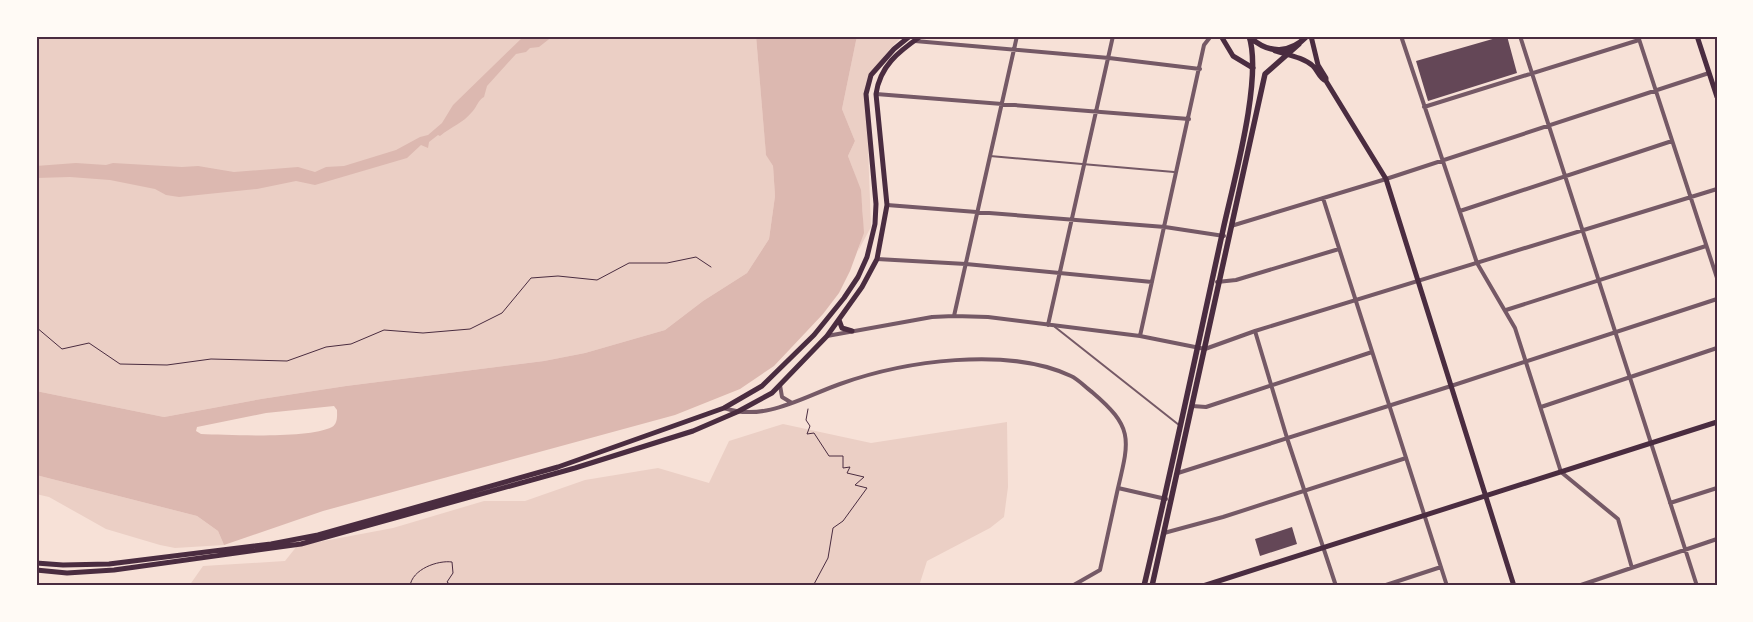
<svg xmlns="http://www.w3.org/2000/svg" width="1753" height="622" viewBox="0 0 1753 622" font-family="Signika,sans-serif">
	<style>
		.green { fill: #ebcfc5 }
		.water { fill: #dcb8b0; fill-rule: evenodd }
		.building { fill: #644757 }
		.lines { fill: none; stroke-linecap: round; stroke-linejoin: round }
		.path { stroke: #4a2c40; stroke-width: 1 }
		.service { stroke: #755966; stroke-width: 2 }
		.minor { stroke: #755966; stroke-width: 4 }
		.secondary { stroke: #4a2c40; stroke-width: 5 }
		.primary { stroke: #4a2c40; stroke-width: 5.5 }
		.neatline { fill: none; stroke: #4a2c40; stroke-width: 2 }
	</style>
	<rect width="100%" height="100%" fill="#f7e1d7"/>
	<!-- green -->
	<path class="green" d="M36,36H756L766,154L773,166L775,196L769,239L747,273L703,301L665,330L585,353L544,361L346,386L261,399L164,417L36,391Z
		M857,36H903C884,53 873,69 866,94L871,227L858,251C869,217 860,187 848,156L855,141L842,109Z
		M1007,422L1008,487L1004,517L990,528L927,561L919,586H189L203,566L285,561L297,546L393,528L484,501H525L585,480L658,468L709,483L729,441L783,424L871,443Z
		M36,475L197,516L218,531L224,545L175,548L160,545L106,529L49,497L36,494Z"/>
	<!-- water -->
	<path class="water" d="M524,36H553L539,47L530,48L526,52L516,54L487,86L484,97C478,100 477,107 472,112C463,123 451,127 440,136L438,135L429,142L428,148L421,145L407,158L315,185L296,181L257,189L179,197L166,195L155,189L110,180L70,177L36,178V166L76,163L106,165L113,163L182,167L198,166L234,172L298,167L315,172L326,167L344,166L396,150L420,137L428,135L442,123L453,105Z
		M756,36H857L842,109L855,141L848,156L861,190L864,233L850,271L839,293L823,314L774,366L740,389L675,415L323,511L224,545L218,531L197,516L36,475V391L164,417L261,399L346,386L544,361L585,353L665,330L703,301L747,273L769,239L775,196L773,166L766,155ZM334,406L337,410C337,416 338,423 332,427C308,439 230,435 201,434L196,431L197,427L266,413Z"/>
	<!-- building -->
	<path class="building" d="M1503,36H1507L1517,73L1428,101L1416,61Z
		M1292,527L1297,544L1260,556L1255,539Z"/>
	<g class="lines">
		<!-- path -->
		<path class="path" d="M36,327L62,349L89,343L120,364L167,365L211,359L287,361L326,347L351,344L384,330L423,333L470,329L502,313L531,278L558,276L597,280L629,263H667L696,257L711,267
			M808,409L806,420L810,426L807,434L814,433L829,456H843V468L850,467L847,473L864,477L855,485L867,488L843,521L833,528L828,558L813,586
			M410,586C412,569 438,560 452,562L453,573L447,582L452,586"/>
		<!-- service -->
		<path class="service" d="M990,156L1174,172
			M1055,327L1179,425"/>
		<!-- minor -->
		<path class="minor" d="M1401,36L1477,263L1515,328L1561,472L1618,519L1632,568
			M1520,36L1697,586
			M1638,36L1717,278
			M915,41L1109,58L1200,69
			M876,94L1189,119
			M1424,107L1639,40
			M1323,198L1447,586
			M887,205L1165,227L1224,236
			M1460,211L1672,141
			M1231,226L1386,179L1709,73
			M877,259L966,264L1152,282
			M1217,282L1236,280L1339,249
			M1506,310L1706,246
			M954,316L1017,36
			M1048,325L1113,36
			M1255,331L1287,438L1336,586
			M827,336L932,317L954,316L988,317L1140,336L1205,349L1255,331L1717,189
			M1140,336L1204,45L1211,36
			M780,385L782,397L792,403
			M1192,406L1206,407L1372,352
			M1541,407L1717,348
			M724,408C765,422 803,397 840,384C904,361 1007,346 1071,376C1078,379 1085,387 1092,392C1133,427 1130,438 1118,488
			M1178,473L1451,386L1717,299
			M1670,503L1717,488
			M1164,533L1223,517L1406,458
			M1072,586L1100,570L1118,488L1166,499
			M1383,586L1441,567
			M1578,586L1717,539"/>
		<!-- secondary -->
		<path class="secondary" d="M1221,36L1233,56L1253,68
			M1311,36L1318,65L1326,78V81L1386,179L1514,586
			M1697,36L1717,97
			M1275,51C1287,55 1303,57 1313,66C1318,71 1319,78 1326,81
			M839,320L842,328L852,331
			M36,563L63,565L109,564L271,544L318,535L558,467L724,408L762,386L814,335L844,298L858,277L867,257L875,224L876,204L866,94L871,75L894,49L910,36
			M36,570L67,573L114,570L301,544L575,468L693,431L737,412L772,393L827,336L862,287L877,259L887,205L876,94C880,66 898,52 921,36
			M1203,586L1717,422"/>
		<!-- primary -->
		<path class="primary" d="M1251,38C1269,54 1290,54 1307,36
			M1144,586C1172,468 1197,349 1223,230C1233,184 1263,78 1249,36
			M1152,586L1265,74L1299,44"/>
	</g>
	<!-- border -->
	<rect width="1753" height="622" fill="none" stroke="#fffaf5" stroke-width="75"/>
	<rect x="38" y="38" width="1678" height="546" class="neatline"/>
</svg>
